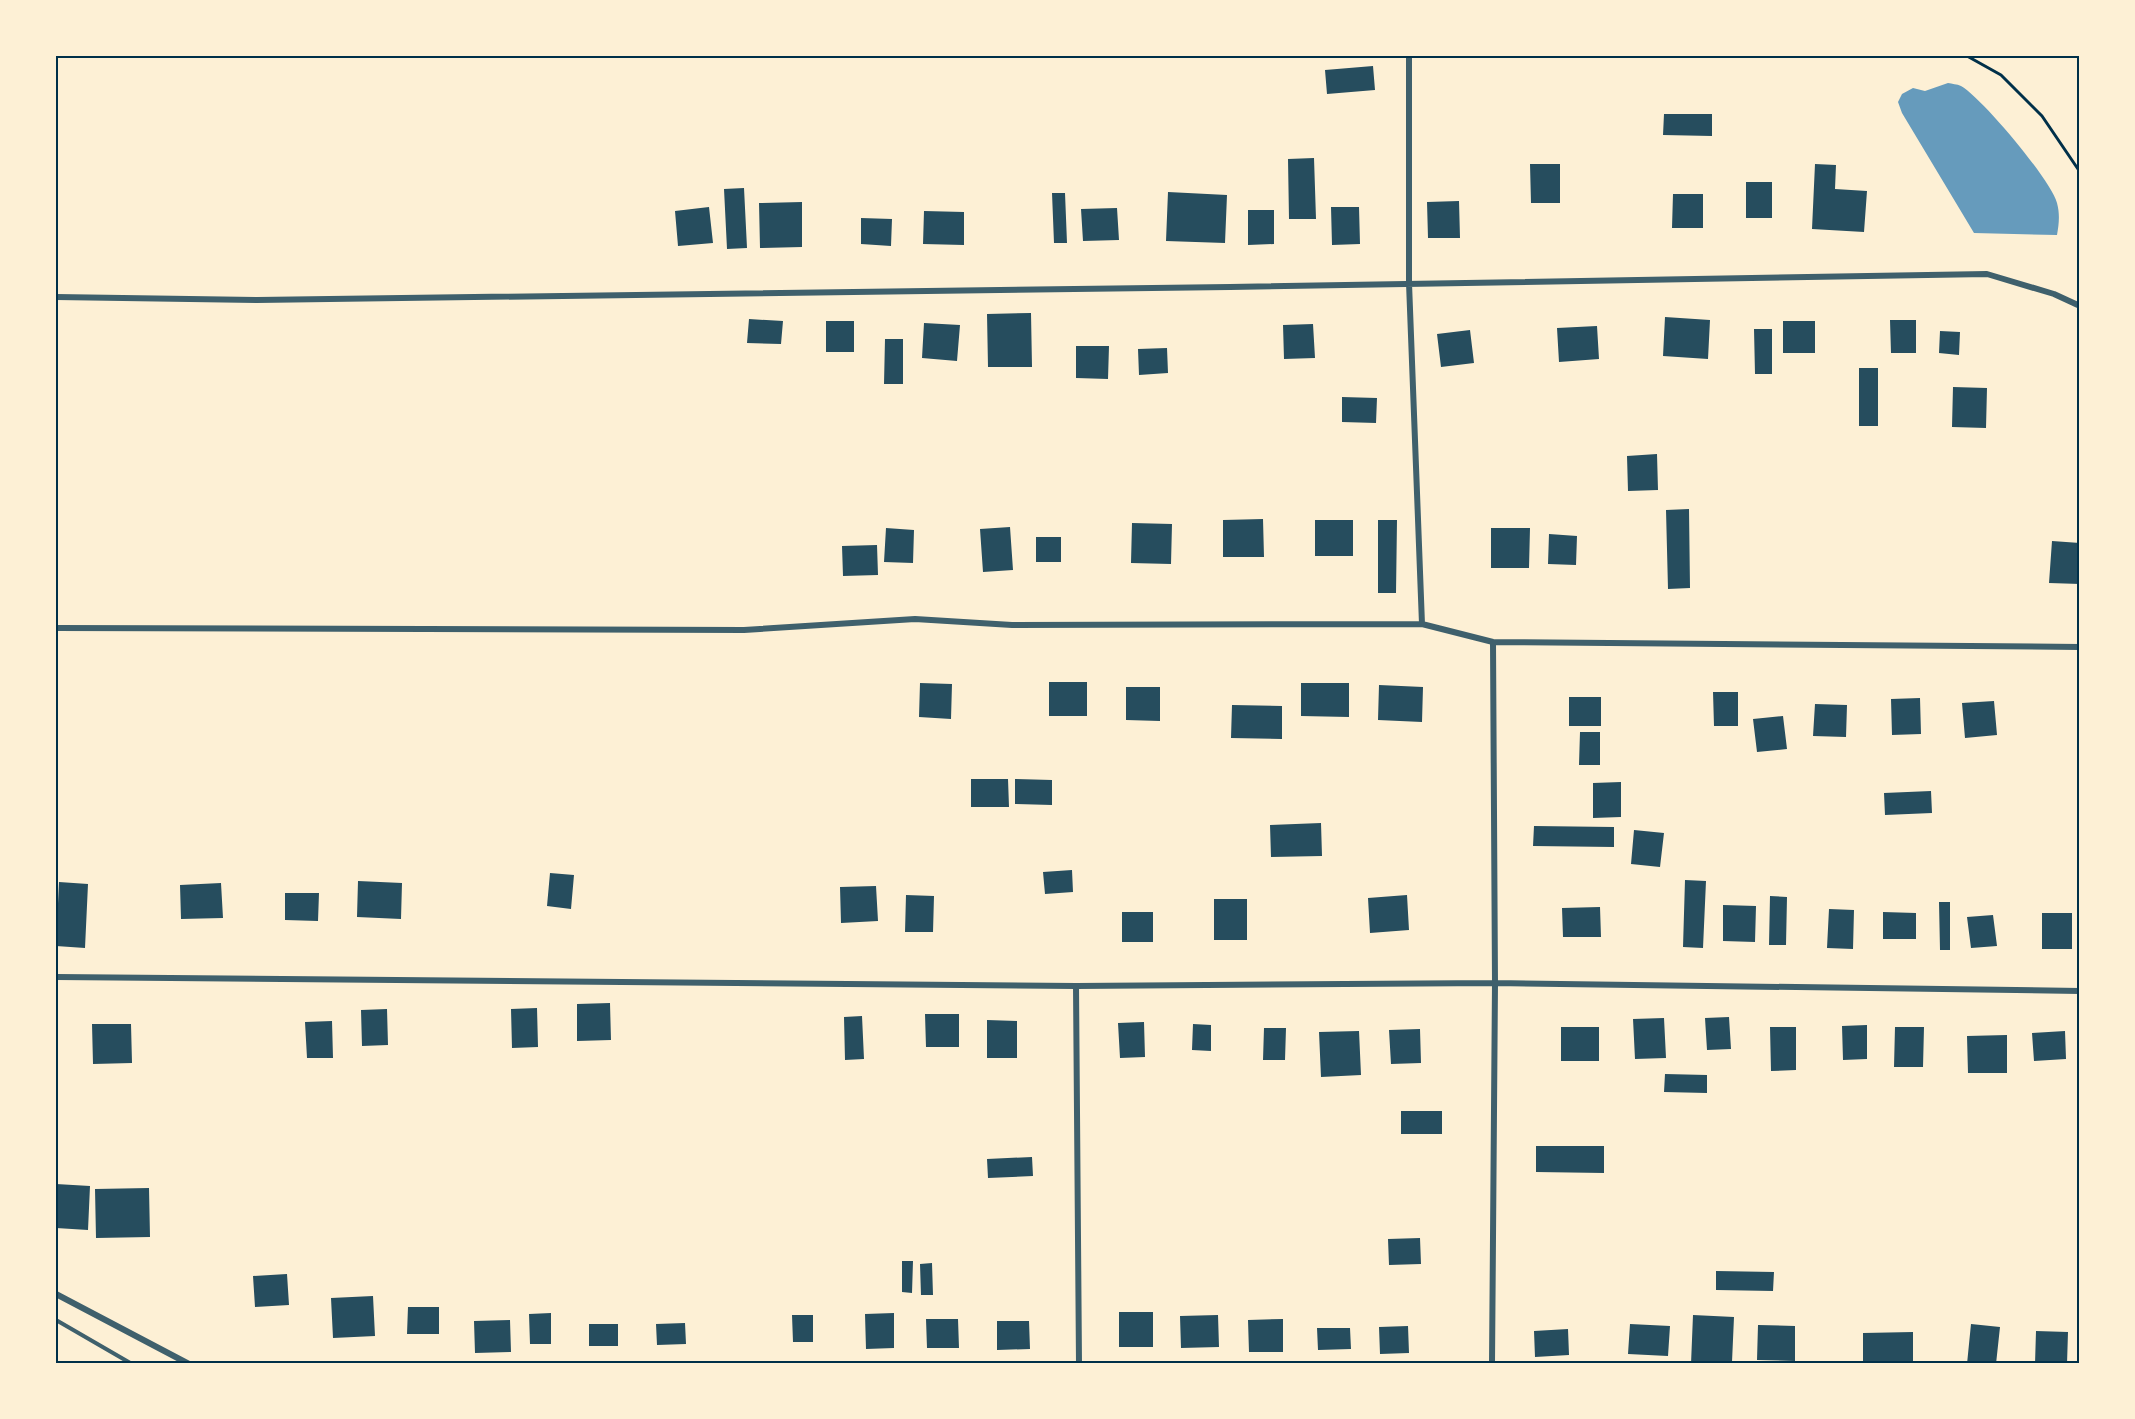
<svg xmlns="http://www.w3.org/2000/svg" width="2135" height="1419" viewBox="0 0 2135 1419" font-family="'Roboto Condensed',sans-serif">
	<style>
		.water { fill: #669bbc }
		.building { fill: #264d5e }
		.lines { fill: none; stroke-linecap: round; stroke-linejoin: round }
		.path { stroke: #003049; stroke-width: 3 }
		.service { stroke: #3f606c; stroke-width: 4 }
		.minor { stroke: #3f606c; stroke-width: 6 }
		.neatline { fill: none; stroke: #003049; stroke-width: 2 }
	</style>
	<rect width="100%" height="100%" fill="#fdf0d5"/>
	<!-- water -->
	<path class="water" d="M1948,83C1952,84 1957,84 1961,86C1982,98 2051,180 2057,203C2060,214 2059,224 2057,235L1974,233L1902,113L1898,102L1902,94L1913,88L1925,91Z"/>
	<!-- building -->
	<path class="building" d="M1373,66L1375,90L1327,94L1325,70Z
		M1664,114H1712V136L1663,135Z
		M1314,158L1316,219H1289L1288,159Z
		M1530,164H1560V203H1531Z
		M1815,164L1836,165L1835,189L1867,191L1864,232L1812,229Z
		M1746,182H1772V218H1746Z
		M744,188L747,248L727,249L724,189Z
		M1168,192L1227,195L1225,243L1166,241Z
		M1052,193H1065L1067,243H1054Z
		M1673,194H1703V228H1672Z
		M1459,201L1460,238H1428L1427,202Z
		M802,202V247L760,248L759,203Z
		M709,207L713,243L678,246L675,211Z
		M1331,207H1359L1360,244L1332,245Z
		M1117,208L1119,240L1083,241L1081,209Z
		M1248,210H1274V244L1248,245Z
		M924,211L964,212V245L923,244Z
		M861,218L892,219L891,246L861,244Z
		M1031,313L1032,367H988L987,314Z
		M1665,317L1710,320L1708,359L1663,356Z
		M749,319L783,321L781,344L747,343Z
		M1890,320H1916V353H1891Z
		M826,321H854V352H826Z
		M1783,321H1815V353H1783Z
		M924,323L960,325L957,361L922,358Z
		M1313,324L1315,358L1284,359L1283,325Z
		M1597,326L1599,359L1559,362L1557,328Z
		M1754,329H1772V374H1755Z
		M1470,330L1474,363L1441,367L1437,334Z
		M1940,331L1960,332L1959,355L1939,353Z
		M885,339H903V384H884Z
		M1076,346H1109L1108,379L1076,378Z
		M1167,348L1168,373L1139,375L1138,349Z
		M1859,368H1878V426H1859Z
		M1953,387L1987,388L1986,428L1952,427Z
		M1342,397L1377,398L1376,423L1342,422Z
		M1657,454L1658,490L1628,491L1627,456Z
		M1689,509L1690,588L1668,589L1666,510Z
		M1263,519L1264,557H1223V520Z
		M1315,520H1353V556H1315Z
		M1378,520H1397L1396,593H1378Z
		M1132,523L1172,524L1171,564L1131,563Z
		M1010,527L1013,570L983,572L980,529Z
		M886,528L914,530L913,563L884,562Z
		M1491,528H1530L1529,568H1491Z
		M1549,534L1577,536L1576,565L1548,564Z
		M1036,537H1061V562H1036Z
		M2052,541L2080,543V584L2049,583Z
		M877,545L878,575L843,576L842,546Z
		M1049,682H1087V716H1049Z
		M920,683L952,684L951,719L919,717Z
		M1301,683H1349V717L1301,716Z
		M1379,685L1423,687L1422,722L1378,720Z
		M1126,687H1160V721L1126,720Z
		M1713,692H1738V726H1714Z
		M1569,697H1601V726H1569Z
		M1920,698L1921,734L1892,735L1891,699Z
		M1994,701L1997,735L1965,738L1962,703Z
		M1815,704L1847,705L1846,737L1813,736Z
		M1232,705L1282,706V739L1231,738Z
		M1783,716L1787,749L1757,752L1753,719Z
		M1580,732H1600V765H1579Z
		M971,779H1008L1009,807H971Z
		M1015,779L1052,780V805L1015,804Z
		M1621,782V817L1593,818V783Z
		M1931,791L1932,813L1885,815L1884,793Z
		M1321,823L1322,856L1271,857L1270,825Z
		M1534,826L1614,827V847L1533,846Z
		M1634,830L1664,833L1660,867L1631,864Z
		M1072,870L1073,892L1045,894L1043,872Z
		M550,873L574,875L571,909L547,906Z
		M1685,880L1706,881L1703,948L1683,947Z
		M358,881L402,883L401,919L357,917Z
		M59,882L88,884L85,948L56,946Z
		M221,883L223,918L181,919L180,885Z
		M876,886L878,921L841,923L840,887Z
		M285,893H319L318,921L285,920Z
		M906,895L934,896L933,932H905Z
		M1407,895L1409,930L1370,933L1368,898Z
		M1770,896L1787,897L1786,945H1769Z
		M1214,899H1247V940H1214Z
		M1939,902H1950V950H1940Z
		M1723,905L1756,906L1755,942L1723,941Z
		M1600,907L1601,937H1563L1562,908Z
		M1829,909L1854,910L1853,949L1827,948Z
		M1122,912H1153V942H1122Z
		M1883,912L1916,913V939H1883Z
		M2042,913H2072V949H2042Z
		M1993,915L1997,946L1971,948L1967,917Z
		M610,1003L611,1040L577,1041V1004Z
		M537,1008L538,1047L512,1048L511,1009Z
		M387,1009L388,1045L362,1046L361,1010Z
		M925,1014H959V1047H926Z
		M862,1016L864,1059L845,1060L844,1017Z
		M1729,1017L1731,1049L1707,1050L1705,1018Z
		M1664,1018L1666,1058L1635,1059L1633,1019Z
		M987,1020L1017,1021V1058H987Z
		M332,1021L333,1058H307L305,1022Z
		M1144,1022L1145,1057L1120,1058L1118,1023Z
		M92,1024H131L132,1063L93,1064Z
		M1193,1024L1211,1025V1051L1192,1050Z
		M1867,1025V1059L1843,1060L1842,1026Z
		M1561,1027H1599V1061H1561Z
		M1770,1027H1796V1070L1771,1071Z
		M1895,1027H1924L1923,1067H1894Z
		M1264,1028H1286L1285,1060H1263Z
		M1420,1029L1421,1063L1391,1064L1389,1030Z
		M1359,1031L1361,1075L1321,1077L1319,1032Z
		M2065,1031L2066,1059L2034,1061L2032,1033Z
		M2007,1035V1073H1968L1967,1036Z
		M1665,1074L1707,1075V1093L1664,1092Z
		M1401,1111H1442V1134H1401Z
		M1536,1146H1604V1173L1536,1172Z
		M1032,1157L1033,1176L988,1178L987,1159Z
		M56,1184L90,1186L88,1230L56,1228Z
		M149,1188L150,1237L96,1238L95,1189Z
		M1420,1238L1421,1264L1389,1265L1388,1239Z
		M902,1261H913L912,1293L902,1292Z
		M932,1263L933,1295H921L920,1264Z
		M1716,1271L1774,1272L1773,1291L1716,1290Z
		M287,1274L289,1305L255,1307L253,1276Z
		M373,1296L375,1336L333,1338L331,1298Z
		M408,1307H439V1334H407Z
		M1119,1312H1153V1347H1119Z
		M551,1313V1344H530L529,1314Z
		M894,1313V1348L866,1349L865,1314Z
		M792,1315H813V1342H793Z
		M1218,1315L1219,1347L1181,1348L1180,1316Z
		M1693,1315L1734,1317L1732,1362L1691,1364Z
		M926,1319H958L959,1348H927Z
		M1283,1319V1352H1249L1248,1320Z
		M510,1320L511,1352L475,1353L474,1321Z
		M997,1321H1029L1030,1349L997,1350Z
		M685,1323L686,1344L657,1345L656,1324Z
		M589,1324H618V1346H589Z
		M1630,1324L1670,1326L1668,1356L1628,1354Z
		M1971,1324L2000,1327L1996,1364H1967Z
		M1758,1325L1795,1326V1361L1757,1360Z
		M1408,1326L1409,1353L1380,1354L1379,1327Z
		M1317,1328H1350L1351,1349L1318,1350Z
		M1568,1329L1569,1355L1535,1357L1534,1331Z
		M2036,1331L2068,1332L2067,1364H2035Z
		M1913,1332V1362H1863V1333Z"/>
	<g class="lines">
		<!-- path -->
		<path class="path" d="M1967,56L2001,75L2042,116L2080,172"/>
		<!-- service -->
		<path class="service" d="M56,1320L132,1364"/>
		<!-- minor -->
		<path class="minor" d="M1409,56V283L1422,624
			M56,297L257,300L1230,287L1987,274L2054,294L2080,306
			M56,628L744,630L915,619L1012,625L1422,624L1493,642L2080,647
			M56,977L1076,986L1495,983L2080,991
			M1076,986L1079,1364
			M56,1294L189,1364
			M1492,1364L1495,983L1493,642"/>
	</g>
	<!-- border -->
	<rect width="2135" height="1419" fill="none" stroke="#fdf0d5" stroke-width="114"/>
	<rect x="57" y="57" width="2021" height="1305" class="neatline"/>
</svg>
